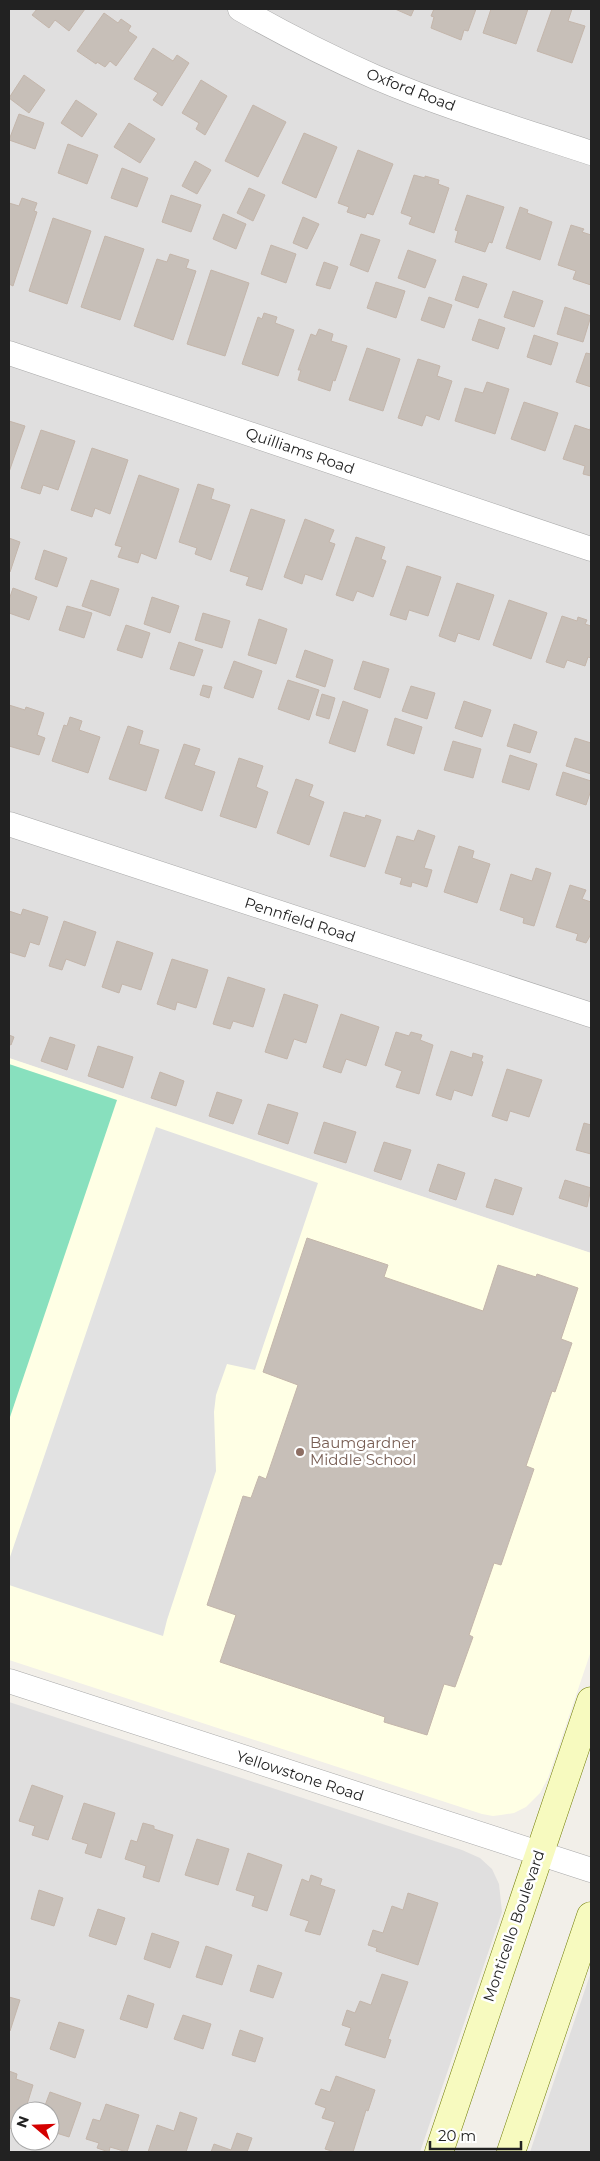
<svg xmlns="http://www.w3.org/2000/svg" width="600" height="2161" viewBox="0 0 600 2161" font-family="Montserrat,sans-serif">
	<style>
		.residential { fill: #e0dfdf; fill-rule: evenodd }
		.education { fill: #ffffe5 }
		.pitch { fill: #88e0be }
		.parking { fill: #e2e2e2 }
		.building { fill: #c7bfb8; stroke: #c4b6ab }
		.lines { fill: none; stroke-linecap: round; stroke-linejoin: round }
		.street-casing { stroke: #a9a9a9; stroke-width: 25 }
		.secondary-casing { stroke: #707d05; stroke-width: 29 }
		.street { stroke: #fff; stroke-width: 24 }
		.secondary { stroke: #f7fabf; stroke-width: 28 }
		.education-dot { fill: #8d6e63; stroke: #fff; stroke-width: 2 }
		.labels { text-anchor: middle; stroke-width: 5; stroke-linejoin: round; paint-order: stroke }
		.street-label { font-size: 15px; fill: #222; stroke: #fff }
		.education-label { font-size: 15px; fill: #785e54; stroke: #fff; text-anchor: start }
	</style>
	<rect width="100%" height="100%" fill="#f2efe9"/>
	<!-- residential -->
	<path class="residential" d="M9,9H591V1253L9,1058Z
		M9,1702L462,1850L480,1858L492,1869L499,1884L502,1912L420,2152H9ZM20,2111H50V2141H20Z
		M591,1972V2152H530Z"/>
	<!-- education -->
	<path class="education" d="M9,1058L591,1253V1651L548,1778L540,1793L526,1807L514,1813L501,1815L493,1816L482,1814L9,1660Z"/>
	<!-- pitch -->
	<path class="pitch" d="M9,1064L117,1100L9,1420Z"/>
	<!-- parking -->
	<path class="parking" d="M156,1127L318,1183L255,1370L227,1364L216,1395L214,1412L216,1471L167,1620L163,1636L9,1585V1560Z"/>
	<!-- building -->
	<path class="building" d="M37,9H85L69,31L55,20L49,28L32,15Z
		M395,9H414L411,16Z
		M434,9H476L468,31L464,30L461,40L431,28L434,17L431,16Z
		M491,9H528L516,44L483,33Z
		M552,9H572L568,21L585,26L572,63L537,51Z
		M104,13L118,23L121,19L131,26L128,31L137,37L116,66L110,61L105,67L97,62L96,64L77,51Z
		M153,48L173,61L177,55L189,63L162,106L153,100L158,93L134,79Z
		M24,75L45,90L29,113L9,98Z
		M201,80L227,96L205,135L196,129L199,123L182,113Z
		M76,100L97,114L82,137L61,123Z
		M253,105L286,122L258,177L225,161Z
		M19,114L44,123L35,149L9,140Z
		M129,123L155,139L140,163L114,147Z
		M304,133L337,147L316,198L282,183Z
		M68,144L98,155L87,184L58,173Z
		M358,150L393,164L373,215L367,213L365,218L347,212L349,207L338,203Z
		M195,161L211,170L197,194L182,186Z
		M122,168L148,178L137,207L111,198Z
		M414,175L425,178V176L439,180L438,184L449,188L434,233L409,224L412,217L401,213Z
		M249,188L265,195L253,221L237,213Z
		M171,195L201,205L191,232L162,222Z
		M467,195L504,207L492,243L489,242L485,252L455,242L458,231L455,230Z
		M22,198L37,203L34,211L37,212L13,286L9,284V203L19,206Z
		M520,207L528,210L527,213L552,222L540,260L506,248Z
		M223,214L246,224L236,249L213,239Z
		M303,217L319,224L307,249L293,243Z
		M53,218L91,231L67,304L29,291Z
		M571,225L584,229L582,232L591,235V285L573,279L576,271L558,265Z
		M361,234L380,240L368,272L350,265Z
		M105,236L144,249L120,320L81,307Z
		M271,245L296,254L286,283L261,274Z
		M408,250L436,260L425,288L398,278Z
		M170,254L189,260L186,268L196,271L173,340L134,326L157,259L167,262Z
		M324,262L338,267L330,289L316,285Z
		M211,270L249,283L225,356L187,344Z
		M463,276L487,284L478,308L455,300Z
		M376,282L405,291L396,318L367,308Z
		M513,291L543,301L534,327L504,317Z
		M429,297L452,305L444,328L421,320Z
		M565,307L591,316L583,342L557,334Z
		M264,313L277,317L275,323L294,330L278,376L242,364L258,317L262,319Z
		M479,319L505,328L498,349L472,340Z
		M319,329L333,334L331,341L347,346L335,381L333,380L330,391L298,380L301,370H298L311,334L316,336Z
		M534,335L558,343L551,365L527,357Z
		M367,348L400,359L383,411L349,400Z
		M586,353L591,354V387L576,382Z
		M418,359L440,366L437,376L452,381L439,420L426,415L422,426L398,418Z
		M487,382L509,389L495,434L455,421L465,388L483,393Z
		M524,402L558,413L545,451L511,439Z
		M9,421L25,426L9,472Z
		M575,425L590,430L591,425V476L583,474L585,466L563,459Z
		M41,430L75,441L58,490L43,485L40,494L21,488Z
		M92,448L128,460L110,514L95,508L92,517L71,510Z
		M139,475L179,489L156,559L141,553L138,563L118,557L122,547L115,545Z
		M198,484L214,489L211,499L230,505L211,560L195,554L197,548L179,542Z
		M251,509L285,520L262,590L246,585L249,577L230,571Z
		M305,519L334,530L329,542L335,544L322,580L305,574L302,584L284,577Z
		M356,537L385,547L381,559L386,561L373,597L357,591L353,601L336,595Z
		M9,538L20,542L10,572L9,571Z
		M44,550L67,558L57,587L35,579Z
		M407,566L441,577L428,616L409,610L406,620L390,615Z
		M91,580L119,589L110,616L82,606Z
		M457,583L494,595L479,640L458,633L455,642L439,636Z
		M13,588L37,597L29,620L9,613V600Z
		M152,597L179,606L170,633L144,624Z
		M509,600L547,613L531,659L493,645Z
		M67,606L92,613L84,638L59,630Z
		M203,613L230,621L222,648L195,640Z
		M562,616L577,621L578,617L587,620L585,624L591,626V658L588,657L585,666L567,660L564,668L546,662Z
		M259,619L287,629L276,664L248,655Z
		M126,625L150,633L142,658L117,650Z
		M179,642L203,650L194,676L170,669Z
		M305,650L333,660L325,687L296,677Z
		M234,661L262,671L253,698L224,688Z
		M363,661L389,669L380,698L354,689Z
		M288,680L319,690L309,720L278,709Z
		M203,685L212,687L209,698L200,695Z
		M411,686L435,693L427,719L402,711Z
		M322,694L335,698L329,719L316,715Z
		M343,701L368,710L355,752L329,743Z
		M464,701L491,710L482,737L455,728Z
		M9,705L25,710L26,707L44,713L37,735L45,738L39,755L9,746Z
		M70,717L82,721L79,730L100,737L88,773L52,761L64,725L67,726Z
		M395,718L422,727L414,754L387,745Z
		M514,724L537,732L530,753L507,746Z
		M128,726L143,731L139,744L159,750L146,791L109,779Z
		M575,738L591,743V774L566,766Z
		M453,741L481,749L473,778L444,770Z
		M184,744L200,749L194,765L215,772L202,811L165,798Z
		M510,755L537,764L529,790L502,782Z
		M239,758L263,766L256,787L268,792L256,828L220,816Z
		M563,772L591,781V790L586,805L556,795Z
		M296,779L313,785L309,796L324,802L309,845L277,833Z
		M344,812L365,818L366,815L381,820L365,867L330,856Z
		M418,830L435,836L424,868L432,870L427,887L412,882L411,887L400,884L402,878L385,873L397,836L414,841Z
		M459,846L474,851L472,858L490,864L477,903L444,892Z
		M536,868L551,873L534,926L523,923L524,918L500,910L511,874L532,881Z
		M570,885L586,890L582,899L591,902V934L586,943L576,940L578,934L556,927Z
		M23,909L48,917L39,945L30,942L25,957L9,952V911L21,915Z
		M64,921L96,932L85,966L66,959L62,970L49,966Z
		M117,941L153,953L141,990L122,984L119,993L102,987Z
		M172,959L208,970L196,1008L177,1002L175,1010L157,1004Z
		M228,977L265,989L253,1027L233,1021L230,1029L213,1024Z
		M284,994L318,1005L306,1043L294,1039L287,1059L265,1052Z
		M341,1014L379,1027L366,1066L346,1059L341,1073L323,1067Z
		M396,1032L409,1036L411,1032L422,1035L420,1040L433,1045L419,1094L396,1087L402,1071L385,1065Z
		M9,1035L14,1037L11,1045L9,1044Z
		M50,1037L75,1045L67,1070L41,1061Z
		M98,1046L133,1057L123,1088L88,1076Z
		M451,1051L472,1058L473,1053L483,1056L481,1061L483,1062L472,1096L454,1090L451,1100L436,1095Z
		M507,1069L542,1080L529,1117L510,1111L507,1121L492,1116Z
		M160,1072L184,1081L176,1106L151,1098Z
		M217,1092L242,1100L233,1124L209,1116Z
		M268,1104L298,1113L288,1144L258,1134Z
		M324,1122L356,1132L346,1163L314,1153Z
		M584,1123L591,1125V1154L576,1150Z
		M384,1142L411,1150L401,1180L374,1171Z
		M438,1164L465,1173L456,1200L429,1191Z
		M495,1179L522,1188L513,1215L486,1207Z
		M565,1180L591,1188L587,1207L559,1198Z
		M307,1238L388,1265L384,1277L483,1311L498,1265L536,1277L537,1274L578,1288L561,1339L572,1343L555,1392L552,1391L526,1466L534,1469L501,1565L494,1563L469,1635L473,1637L455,1687L444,1684L427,1735L384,1722L385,1717L220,1662L236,1615L207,1605L243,1496L251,1498L259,1476L266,1479L298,1385L263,1372Z
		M32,1785L63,1796L48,1840L32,1835L35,1826L19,1821Z
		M84,1803L115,1813L101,1858L85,1853L88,1844L72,1839Z
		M143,1823L154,1826V1829L173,1835L159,1882L143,1877L146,1866L125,1859L131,1840L137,1842Z
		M197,1839L229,1849L218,1885L185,1875Z
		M248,1853L282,1865L267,1911L252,1906L255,1896L236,1890Z
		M311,1875L322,1879L320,1885L335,1890L320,1935L305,1931L309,1921L290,1915L302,1879L309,1882Z
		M39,1890L63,1898L54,1926L31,1919Z
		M408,1893L438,1903L418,1965L376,1951L377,1948L368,1945L373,1930L383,1933L392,1906L403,1910Z
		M98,1909L125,1918L116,1945L89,1936Z
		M152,1933L179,1942L170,1968L144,1959Z
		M206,1946L232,1955L222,1985L196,1977Z
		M258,1965L282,1973L273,1998L250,1991Z
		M382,1974L408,1982L388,2039L391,2040L385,2058L345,2045L351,2028L342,2025L347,2010L355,2013L360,2001L371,2005Z
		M128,1995L154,2004L147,2028L120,2019Z
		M9,1997L20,2000L10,2031H9Z
		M183,2015L211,2024L203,2049L174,2039Z
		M59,2022L84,2030L75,2058L50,2049Z
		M240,2030L263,2038L255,2062L232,2055Z
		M9,2071L17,2074L16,2079L33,2085L25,2111H20L18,2131L9,2128Z
		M336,2076L375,2090L368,2111L366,2110L353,2152H335L325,2149L335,2122L322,2118L326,2108L315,2104L321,2089L330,2092Z
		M50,2092L81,2103L69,2137L50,2131V2111H43Z
		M106,2104L139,2115L127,2152L110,2147L109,2152L97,2148L99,2143L86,2139L93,2119L100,2121Z
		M180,2112L197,2118L186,2152H148L157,2125L174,2131Z
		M237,2133L252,2138L247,2152H211L214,2144L231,2150Z"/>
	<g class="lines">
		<defs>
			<path id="street" d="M240,9C284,34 329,57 375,77C445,107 519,129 591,153
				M9,353L591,549
				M9,824L591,1015
				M9,1681L591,1870"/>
			<path id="secondary" d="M439,2152L591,1701
				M511,2152L591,1916"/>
		</defs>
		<!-- street casing -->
		<use href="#street" class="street-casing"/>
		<!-- secondary casing -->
		<use href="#secondary" class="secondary-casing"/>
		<!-- street -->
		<use href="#street" class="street"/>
		<!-- secondary -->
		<use href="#secondary" class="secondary"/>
	</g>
	<!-- markers -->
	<circle class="education-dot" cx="300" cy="1452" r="5"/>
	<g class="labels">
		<!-- street labels -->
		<g class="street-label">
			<text transform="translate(411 90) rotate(21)" y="5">Oxford Road</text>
			<text transform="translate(300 451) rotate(19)" y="5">Quilliams Road</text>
			<text transform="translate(300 920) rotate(18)" y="5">Pennfield Road</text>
			<text transform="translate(300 1776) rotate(18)" y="5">Yellowstone Road</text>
			<text transform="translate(514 1926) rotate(-71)" y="5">Monticello Boulevard</text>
		</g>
		<!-- education labels -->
		<g class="education-label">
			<text x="310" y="1448">Baumgardner<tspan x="310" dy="17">Middle School</tspan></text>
		</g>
	</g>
	<!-- border -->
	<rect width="600" height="2161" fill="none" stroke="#222222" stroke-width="20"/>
	<!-- north arrow -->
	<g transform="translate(35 2126) rotate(289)"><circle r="24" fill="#ffffff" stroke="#a7a7a7"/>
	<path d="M0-4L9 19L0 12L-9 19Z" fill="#d40000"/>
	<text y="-8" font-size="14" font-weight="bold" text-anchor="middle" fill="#222222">N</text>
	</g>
	<!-- scale -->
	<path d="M430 2141v8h91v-8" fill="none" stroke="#222222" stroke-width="2.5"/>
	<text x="438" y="2141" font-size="15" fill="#222222" stroke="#ffffff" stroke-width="4" paint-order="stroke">20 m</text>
</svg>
